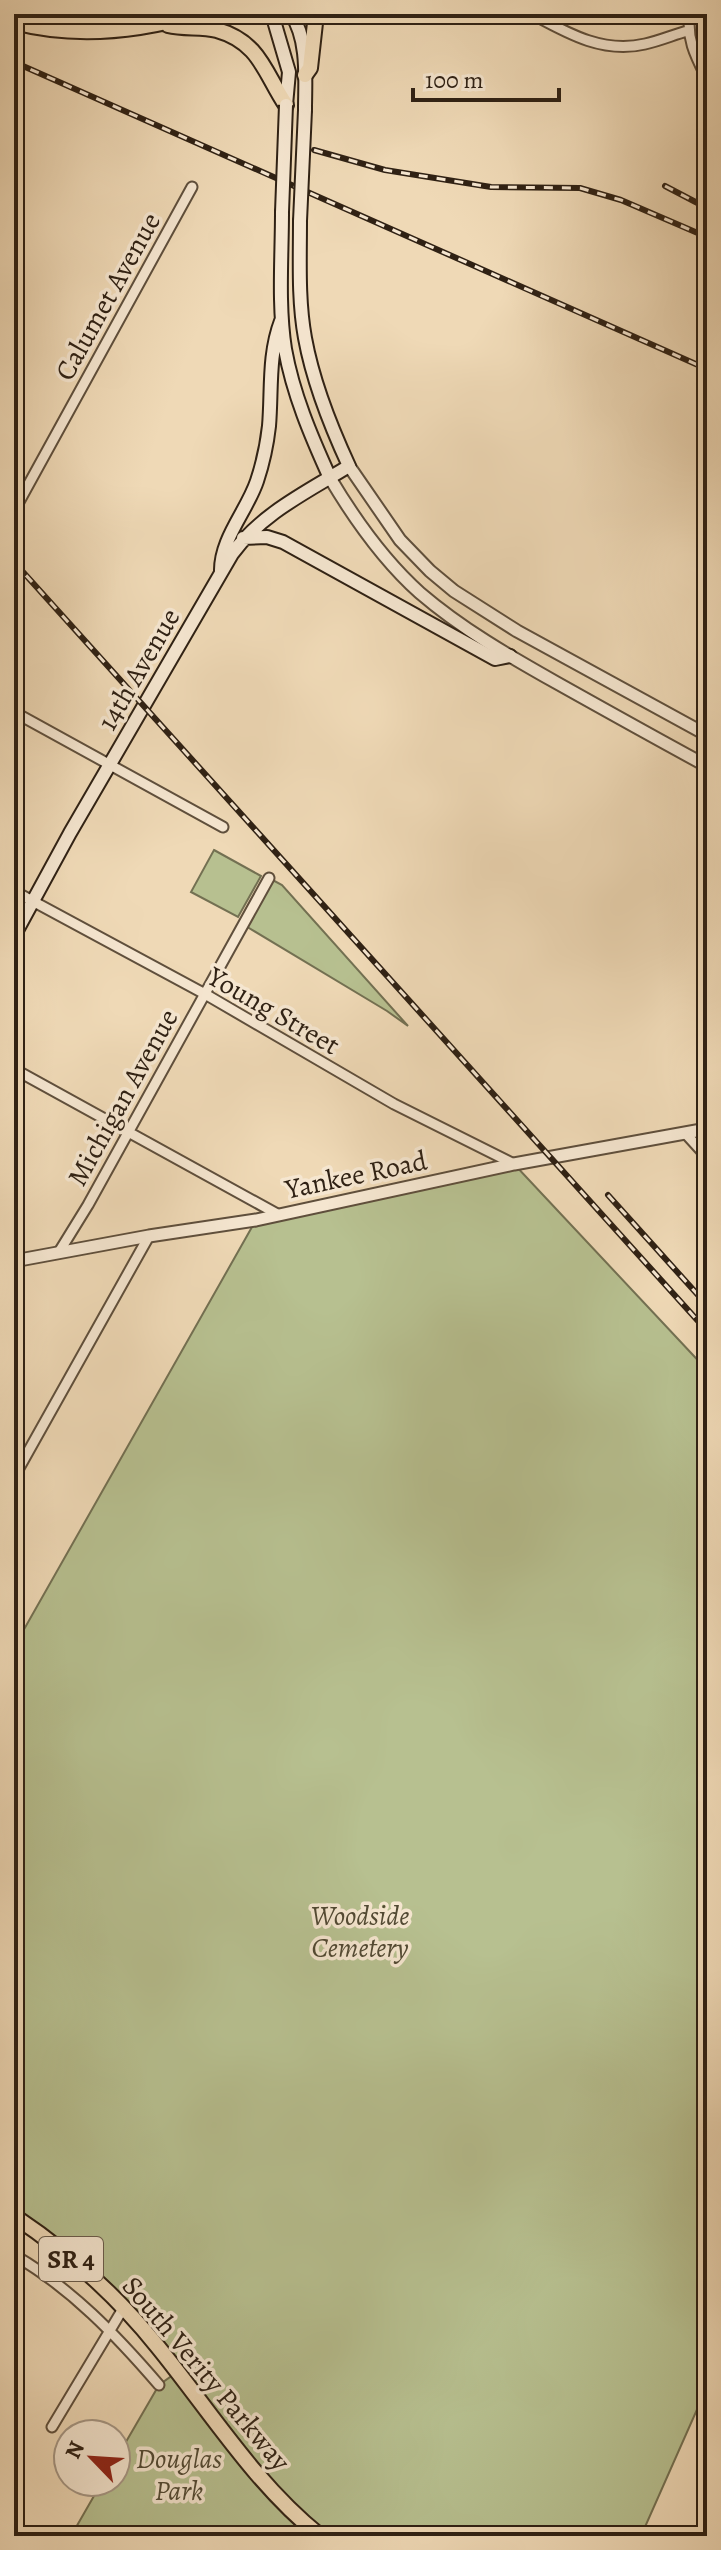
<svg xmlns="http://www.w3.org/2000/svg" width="721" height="2550" viewBox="0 0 721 2550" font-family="Alegreya,serif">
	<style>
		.green { fill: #b7c090; stroke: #737052; stroke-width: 2 }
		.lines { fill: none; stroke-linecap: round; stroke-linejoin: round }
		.minor-casing { stroke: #5f4f3c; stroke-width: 13 }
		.tertiary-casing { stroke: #5f4f3c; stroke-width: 15 }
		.secondary-casing { stroke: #2f2114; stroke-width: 16 }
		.primary-casing { stroke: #2f2114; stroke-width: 18 }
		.minor { stroke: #f5e6d0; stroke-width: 9 }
		.tertiary { stroke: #f5e6d0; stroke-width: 11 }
		.secondary { stroke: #f5e6d0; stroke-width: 12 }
		.primary { stroke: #efd9b6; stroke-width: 14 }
		.rail-casing { stroke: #2f2114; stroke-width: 6 }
		.rail { stroke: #f5e6d0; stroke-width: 3; stroke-dasharray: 9; stroke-linecap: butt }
		.secondary-bridge-casing { stroke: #2f2114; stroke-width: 16; stroke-linecap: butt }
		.secondary-bridge { stroke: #f5e6d0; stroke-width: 12 }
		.labels { text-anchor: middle; stroke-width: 7; stroke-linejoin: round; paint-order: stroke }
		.shield { fill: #f5e6d0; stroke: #6a5c4c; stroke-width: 2 }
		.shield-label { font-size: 26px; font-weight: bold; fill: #2f2114 }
		.street-label { font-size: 28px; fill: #2f2114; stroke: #f5e6d0 }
		.park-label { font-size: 28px; font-style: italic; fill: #514933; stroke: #f5e6d0 }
	</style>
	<rect width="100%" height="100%" fill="#efd9b6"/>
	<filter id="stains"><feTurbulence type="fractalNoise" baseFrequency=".0025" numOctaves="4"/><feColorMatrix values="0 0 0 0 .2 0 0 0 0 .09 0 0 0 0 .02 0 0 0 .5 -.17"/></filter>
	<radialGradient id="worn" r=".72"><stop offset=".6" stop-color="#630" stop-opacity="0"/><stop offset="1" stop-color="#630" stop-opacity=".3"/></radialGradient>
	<!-- green -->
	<path class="green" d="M214,850L261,876L238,917L191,892Z
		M269,878L282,885L408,1026L387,1011L244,925Z
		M514,1164L707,1370V2387L641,2536H71L102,2482H116V2459L159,2385L177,2372L124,2307L14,2216V1647L256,1220Z"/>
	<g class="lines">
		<defs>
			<path id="minor" d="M532,14C567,33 603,54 645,44C659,41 673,35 687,31
				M690,14C686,39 696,57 707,79
				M14,511L192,187
				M14,712L223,827
				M14,891L205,994L394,1104L514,1164
				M14,1069L279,1215
				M686,1134L707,1157
				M59,1252L88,1205L269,878
				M14,1477L149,1236
				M14,2255C71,2288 116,2335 159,2385
				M52,2427L124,2307"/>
			<path id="tertiary" d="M349,466L400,540L430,571L454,591L517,631L707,735
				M330,478C355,520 383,560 420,593C462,629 509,656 557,683C607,711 657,739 707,766
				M14,1261L149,1236L256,1220L514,1164L707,1129"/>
			<path id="secondary" d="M272,14L289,72L286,105
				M291,14C309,40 305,80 305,110
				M282,212C282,257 278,304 285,349C293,394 311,436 330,478
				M243,538L267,537L283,542L495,659L510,656
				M221,572C220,539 247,511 257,481C263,463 267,444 269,426C272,391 268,355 281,321
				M14,936L70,833L232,554C262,513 307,492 349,466C330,425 313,382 305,338C298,300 300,260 300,221"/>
			<path id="primary" d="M14,22C75,38 136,32 197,14
				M168,25C184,29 201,26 217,30C260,42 265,74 286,105
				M305,75L310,68L316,14
				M14,2216C68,2252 117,2296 158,2347C210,2411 255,2484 320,2536"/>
		</defs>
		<!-- minor casing -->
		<use href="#minor" class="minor-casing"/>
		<!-- tertiary casing -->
		<use href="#tertiary" class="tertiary-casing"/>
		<!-- secondary casing -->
		<use href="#secondary" class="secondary-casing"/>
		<!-- primary casing -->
		<use href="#primary" class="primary-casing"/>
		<!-- minor -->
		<use href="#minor" class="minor"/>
		<!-- tertiary -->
		<use href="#tertiary" class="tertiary"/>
		<!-- secondary -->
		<use href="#secondary" class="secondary"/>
		<!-- primary -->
		<use href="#primary" class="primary"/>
		<defs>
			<path id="rail" d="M14,62L707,369
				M314,150L385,170L491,187L580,188L621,200L707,237
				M665,186L707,208
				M14,562L707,1331
				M608,1195L707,1305"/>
		</defs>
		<!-- rail casing -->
		<use href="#rail" class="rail-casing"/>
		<!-- rail -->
		<use href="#rail" class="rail"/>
		<defs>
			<path id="secondary-bridge" d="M282,212L286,105
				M300,221L305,110"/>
		</defs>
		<!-- secondary-bridge casing -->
		<use href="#secondary-bridge" class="secondary-bridge-casing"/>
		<!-- secondary-bridge -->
		<use href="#secondary-bridge" class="secondary-bridge"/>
	</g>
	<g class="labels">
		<!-- shield labels -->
		<rect class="shield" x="39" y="2237" width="64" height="44" rx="6"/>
		<g class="shield-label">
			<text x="71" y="2268">SR 4</text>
		</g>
		<!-- street labels -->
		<g class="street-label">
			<text transform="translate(107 296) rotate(-61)" y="10">Calumet Avenue</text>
			<text transform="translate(138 669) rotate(-60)" y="10">14th Avenue</text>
			<text transform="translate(274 1010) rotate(30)" y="10">Young Street</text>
			<text transform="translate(122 1097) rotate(-61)" y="10">Michigan Avenue</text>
			<text transform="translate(356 1174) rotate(-12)" y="10">Yankee Road</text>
			<text transform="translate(207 2373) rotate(50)" y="10">South Verity Parkway</text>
		</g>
		<!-- park labels -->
		<g class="park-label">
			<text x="360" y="1925">Woodside<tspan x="360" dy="32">Cemetery</tspan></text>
			<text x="179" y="2468">Douglas<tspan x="179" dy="32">Park</tspan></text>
		</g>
	</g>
	<!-- margin -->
	<rect width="721" height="2550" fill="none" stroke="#efd9b6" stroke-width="48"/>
	<rect x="16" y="16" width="689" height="2518" fill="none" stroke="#2f2114" stroke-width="4"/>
	<rect x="24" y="24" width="673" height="2502" fill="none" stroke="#2f2114" stroke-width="2"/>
	<!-- north arrow -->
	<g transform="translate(92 2458) rotate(295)"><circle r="38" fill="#f5e6d0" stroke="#a69785" stroke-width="2"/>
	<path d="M0-6L14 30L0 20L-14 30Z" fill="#8f2418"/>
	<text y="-12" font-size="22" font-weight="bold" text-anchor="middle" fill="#2f2114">N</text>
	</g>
	<!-- scale -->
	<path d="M413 88v12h146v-12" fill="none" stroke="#2f2114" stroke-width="4"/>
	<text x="425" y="88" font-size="24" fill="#2f2114" stroke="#f5e6d0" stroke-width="6" paint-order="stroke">100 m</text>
	<rect width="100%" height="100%" filter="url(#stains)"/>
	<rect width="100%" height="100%" fill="url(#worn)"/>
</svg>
